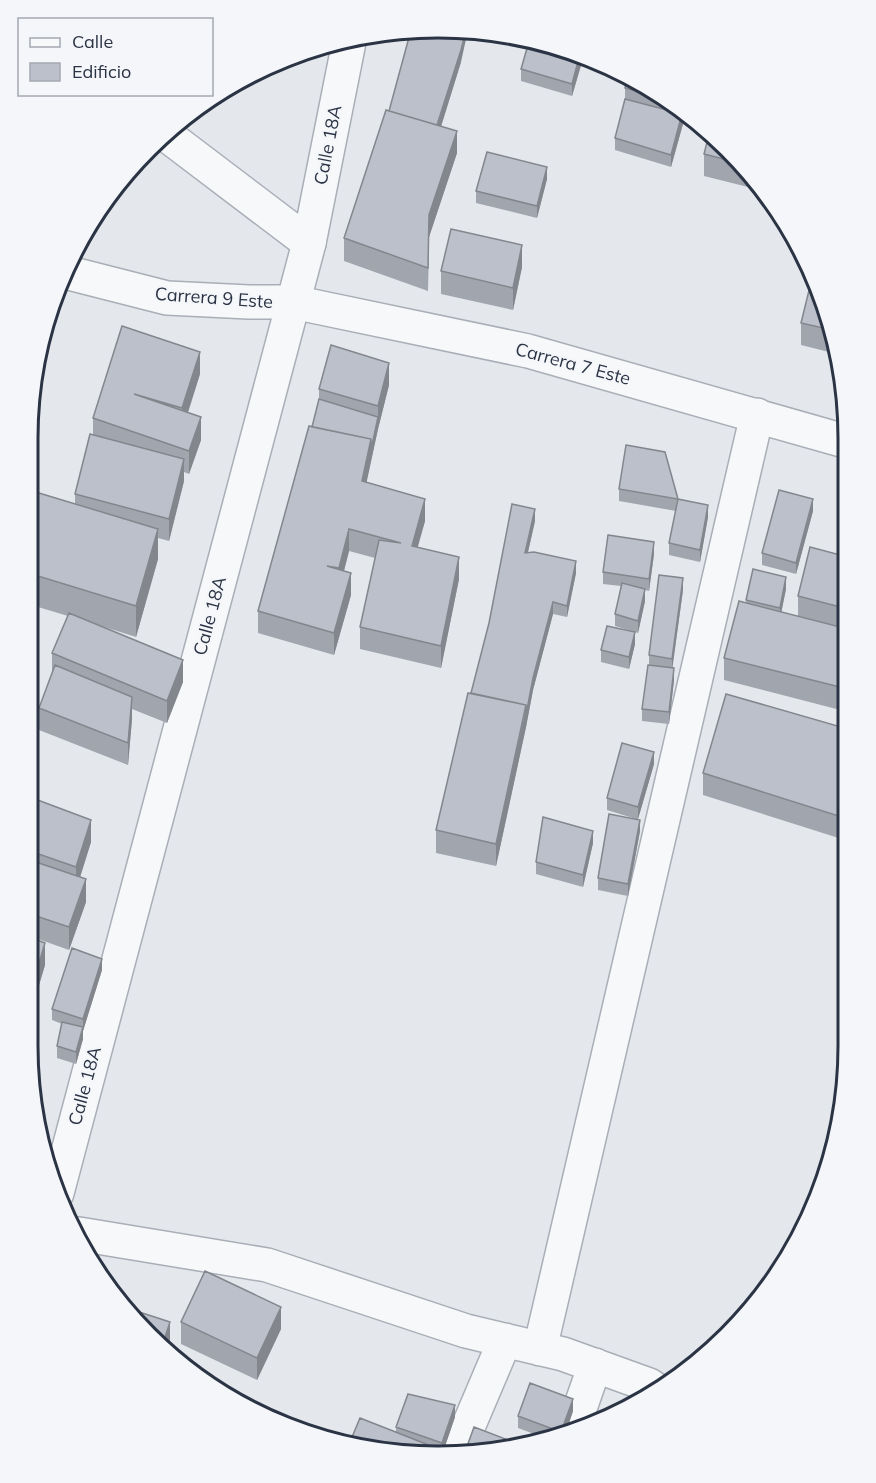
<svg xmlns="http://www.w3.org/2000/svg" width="876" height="1483" viewBox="0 0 876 1483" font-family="Mulish,sans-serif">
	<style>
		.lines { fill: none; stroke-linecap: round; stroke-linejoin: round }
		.minor-casing { stroke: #a9aeb7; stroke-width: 36 }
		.tertiary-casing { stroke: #a9aeb7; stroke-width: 36 }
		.minor { stroke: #f7f8fa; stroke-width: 33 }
		.tertiary { stroke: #f7f8fa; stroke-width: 33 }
		.wall { fill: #a1a5ae }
		.shaded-wall { fill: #83868d }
		.building { fill: #bbc0ca; stroke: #83868d; stroke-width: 1.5 }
		.labels { text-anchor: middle; stroke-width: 4.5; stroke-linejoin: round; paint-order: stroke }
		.street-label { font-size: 18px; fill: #2b3445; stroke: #f4f6f9 }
		.rim { fill: none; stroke: #2b3445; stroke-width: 3 }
	</style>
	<rect width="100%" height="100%" fill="#e4e7ec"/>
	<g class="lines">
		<defs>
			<path id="minor" d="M164,133L309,243
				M65,272L167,298L249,302H293L528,351L848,442
				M79,1234L267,1265L466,1331L563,1354L649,1385L655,1389
				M540,1349L757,415
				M571,1434L595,1365
				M457,1453L505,1340"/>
			<path id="tertiary" d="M57,1193L309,243L350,37"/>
		</defs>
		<!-- minor casing -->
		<use href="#minor" class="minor-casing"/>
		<!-- tertiary casing -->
		<use href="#tertiary" class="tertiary-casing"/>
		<!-- minor -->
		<use href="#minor" class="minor"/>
		<!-- tertiary -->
		<use href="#tertiary" class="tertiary"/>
	</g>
	<!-- wall -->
	<path class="wall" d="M530,38L584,55L572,96L521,81V69Z
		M461,62L441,126L457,153L429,237L428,291L344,261V238L389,111Z
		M625,88L667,96L686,113L671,167L615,150V138L625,99Z
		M709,134L747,167L764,191L704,176V154Z
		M547,179L537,218L476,203V191Z
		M522,267L513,310L441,294V271Z
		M827,306L837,354L801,345V323Z
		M200,374L188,413L201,440L189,474L184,472V481L169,541L158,538V559L136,637L98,625L183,682L167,723L132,709V719L128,765L39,730V708L52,673V653L68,616L28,604V494L75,504V494L93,435V418Z
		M389,385L378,429L366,482L425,521L417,547L459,579L441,668L360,649V627L375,558L349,551L344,571L351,595L334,655L258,633V611L312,427L319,399V389Z
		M619,489L678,499L708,517L700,562L669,555V543L676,511L619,501Z
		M813,511L796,574L762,565V553Z
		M535,521L528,552L576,573L567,617L553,614L533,690L526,727L496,866L436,853V830L471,693Z
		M654,554L649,591L645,590V601L638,633L615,626V614L621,586L603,584V572Z
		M848,557V712L724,680V658L746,603V600L786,589L781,612L798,616V596Z
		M683,590L672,668L674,680L669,724L642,721V709L649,665V655Z
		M635,644L629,669L601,662V650Z
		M848,729V841L703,795V773Z
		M654,764L638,819L640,831L628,896L598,890V878L636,819L607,810V798Z
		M27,796L91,842L80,877L86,902L69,950L27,935Z
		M593,843L583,887L536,874V862Z
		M848,888V947L840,945V923Z
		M27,936L45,965L31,1012V1026L27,1035Z
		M102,970L83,1031V1039L76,1064L57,1058V1046L62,1024L52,1020V1009Z
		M181,1322L281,1329L257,1380L181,1344Z
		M573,1411L565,1435L545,1438L518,1428V1416Z
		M455,1417L442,1455L426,1449V1454L396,1433V1427Z"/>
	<!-- shaded-wall -->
	<path class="shaded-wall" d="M466,30H468L461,62L435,146V134Z
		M580,54L584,55L572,96V84Z
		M682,110L686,113L671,167V155L682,114Z
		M457,131V153L429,237L428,291L429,215Z
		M547,167V179L537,218V206Z
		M522,245V267L513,310V288Z
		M200,352V374L182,430V408Z
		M389,363V385L378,429V406Z
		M201,417V440L189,474V451Z
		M378,417V429L362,504V481L371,439Z
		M184,459V481L169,541V519Z
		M425,499V521L412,568V546Z
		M813,499V511L796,574V563Z
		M708,505V517L700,562V550Z
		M535,509V521L525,565V553Z
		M158,529V559L136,637V606Z
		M349,529V551L339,590V568Z
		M654,542V554L649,591V579Z
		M459,557V579L441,668V646Z
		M576,561V573L567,617V606Z
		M351,573V595L334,655V633Z
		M786,577V589L780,619V608Z
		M683,578V590L672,671V659Z
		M645,589V601L638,633V621Z
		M553,602V614L533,690L526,727L496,866V844L533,678Z
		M635,632V644L629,669V657Z
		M183,660V682L167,723V701Z
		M674,668V680L669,724V712Z
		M132,697V719L128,765V743Z
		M654,752V764L638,819V807Z
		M91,820V842L76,890V867Z
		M640,820V831L628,896V884Z
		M593,831V843L583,887V875Z
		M86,879V902L69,950V927Z
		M45,943V965L31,1012V1026L27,1035V1013L30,1006V993Z
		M102,959V970L83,1031V1019Z
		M83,1027V1039L76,1064V1052Z
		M281,1307V1329L257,1380V1358Z
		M170,1322V1345L169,1348L163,1343Z
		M573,1399V1411L565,1435L561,1436V1432Z
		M455,1405V1417L442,1455V1443Z
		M426,1444V1454L422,1453Z"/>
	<!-- building -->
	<path class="building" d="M438,27L466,30L461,50L437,125L389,111L411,30Z
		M530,38L580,54L572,84L521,69Z
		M628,76L667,96L671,100L625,88Z
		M625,99L682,114L671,155L615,138Z
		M386,110L457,131L429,215L428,268L344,238Z
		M709,134L743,164L704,154Z
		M487,152L547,167L537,206L476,191Z
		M451,229L522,245L513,288L441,271Z
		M813,274L827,306L832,330L801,323Z
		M122,326L200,352L182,408L134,394L201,417L189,451L93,418Z
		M331,345L389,363L378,406L319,389Z
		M319,399L378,417L371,450V439L312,427Z
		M309,426L371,439L362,481L425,499L412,546L459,557L441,646L360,627L379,540L401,543L349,529L339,568L327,566L351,573L334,633L258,611Z
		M90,434L184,459L169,519L75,494Z
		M626,445L665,452L678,499L708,505L700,550L669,543L678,499L619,489Z
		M29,490L158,529L136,606L28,573V494Z
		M779,490L813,499L796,563L762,553Z
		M512,504L535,509L525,553L534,552L576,561L567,606L553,602L533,678L526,715V705L471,693L489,623Z
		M608,535L654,542L649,579L603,572Z
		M810,547L848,557V609L798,596Z
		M753,569L786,577L780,608L746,600Z
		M659,575L683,578L672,659L649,655Z
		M622,583L645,589L638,621L615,614Z
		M739,601L848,629V689L724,658Z
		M69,613L183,660L167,701L52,653Z
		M607,626L635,632L629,657L601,650Z
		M55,665L132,697L128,743L39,708Z
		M648,665L674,668L669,712L642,709Z
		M468,693L526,705L496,844L436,830Z
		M726,694L848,729V819L703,773Z
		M622,743L654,752L638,807L607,798Z
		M27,796L91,820L76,867L27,850Z
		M609,814L640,820L628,884L598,878Z
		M543,817L593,831L583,875L536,862Z
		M27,859L86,879L69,927L27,913Z
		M848,888V925L840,923Z
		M27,936L45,943L30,993L27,992Z
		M72,948L102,959L83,1019L52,1009Z
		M27,1002L31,1004L27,1013Z
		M62,1022L83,1027L76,1052L57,1046Z
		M205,1271L281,1307L257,1358L181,1322Z
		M124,1307L170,1322L163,1343Z
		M530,1383L573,1399L561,1432L518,1416Z
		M408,1394L455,1405L442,1443L396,1427Z
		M360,1418L426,1444L422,1453L350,1442Z
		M474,1427L516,1443L465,1452Z"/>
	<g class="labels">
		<!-- street labels -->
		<g class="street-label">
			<text transform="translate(328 145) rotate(-79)" y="6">Calle 18A</text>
			<text transform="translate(214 298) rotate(4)" y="6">Carrera 9 Este</text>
			<text transform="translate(573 364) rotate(15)" y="6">Carrera 7 Este</text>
			<text transform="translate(210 616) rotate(-75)" y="6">Calle 18A</text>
			<text transform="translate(85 1086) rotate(-75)" y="6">Calle 18A</text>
		</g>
	</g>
	<!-- crop -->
	<path d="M0 0H876V1483H0ZM438 38H438A400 400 0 0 1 838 438V1046A400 400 0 0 1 438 1446H438A400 400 0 0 1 38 1046V438A400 400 0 0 1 438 38Z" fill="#f4f6f9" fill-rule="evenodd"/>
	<path class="rim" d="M438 38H438A400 400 0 0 1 838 438V1046A400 400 0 0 1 438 1446H438A400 400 0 0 1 38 1046V438A400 400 0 0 1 438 38Z"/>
	<!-- legend -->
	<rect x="18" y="18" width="195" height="78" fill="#f4f6f9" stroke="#a4a8b1" stroke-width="1.5"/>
	<rect x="30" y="38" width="30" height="9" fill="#f7f8fa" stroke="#a4a8b1" stroke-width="1.5"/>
	<text x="72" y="48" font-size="18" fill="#2b3445">Calle</text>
	<rect x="30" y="63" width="30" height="18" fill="#bbc0ca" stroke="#a4a8b1" stroke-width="1.5"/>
	<text x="72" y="78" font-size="18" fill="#2b3445">Edificio</text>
</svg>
